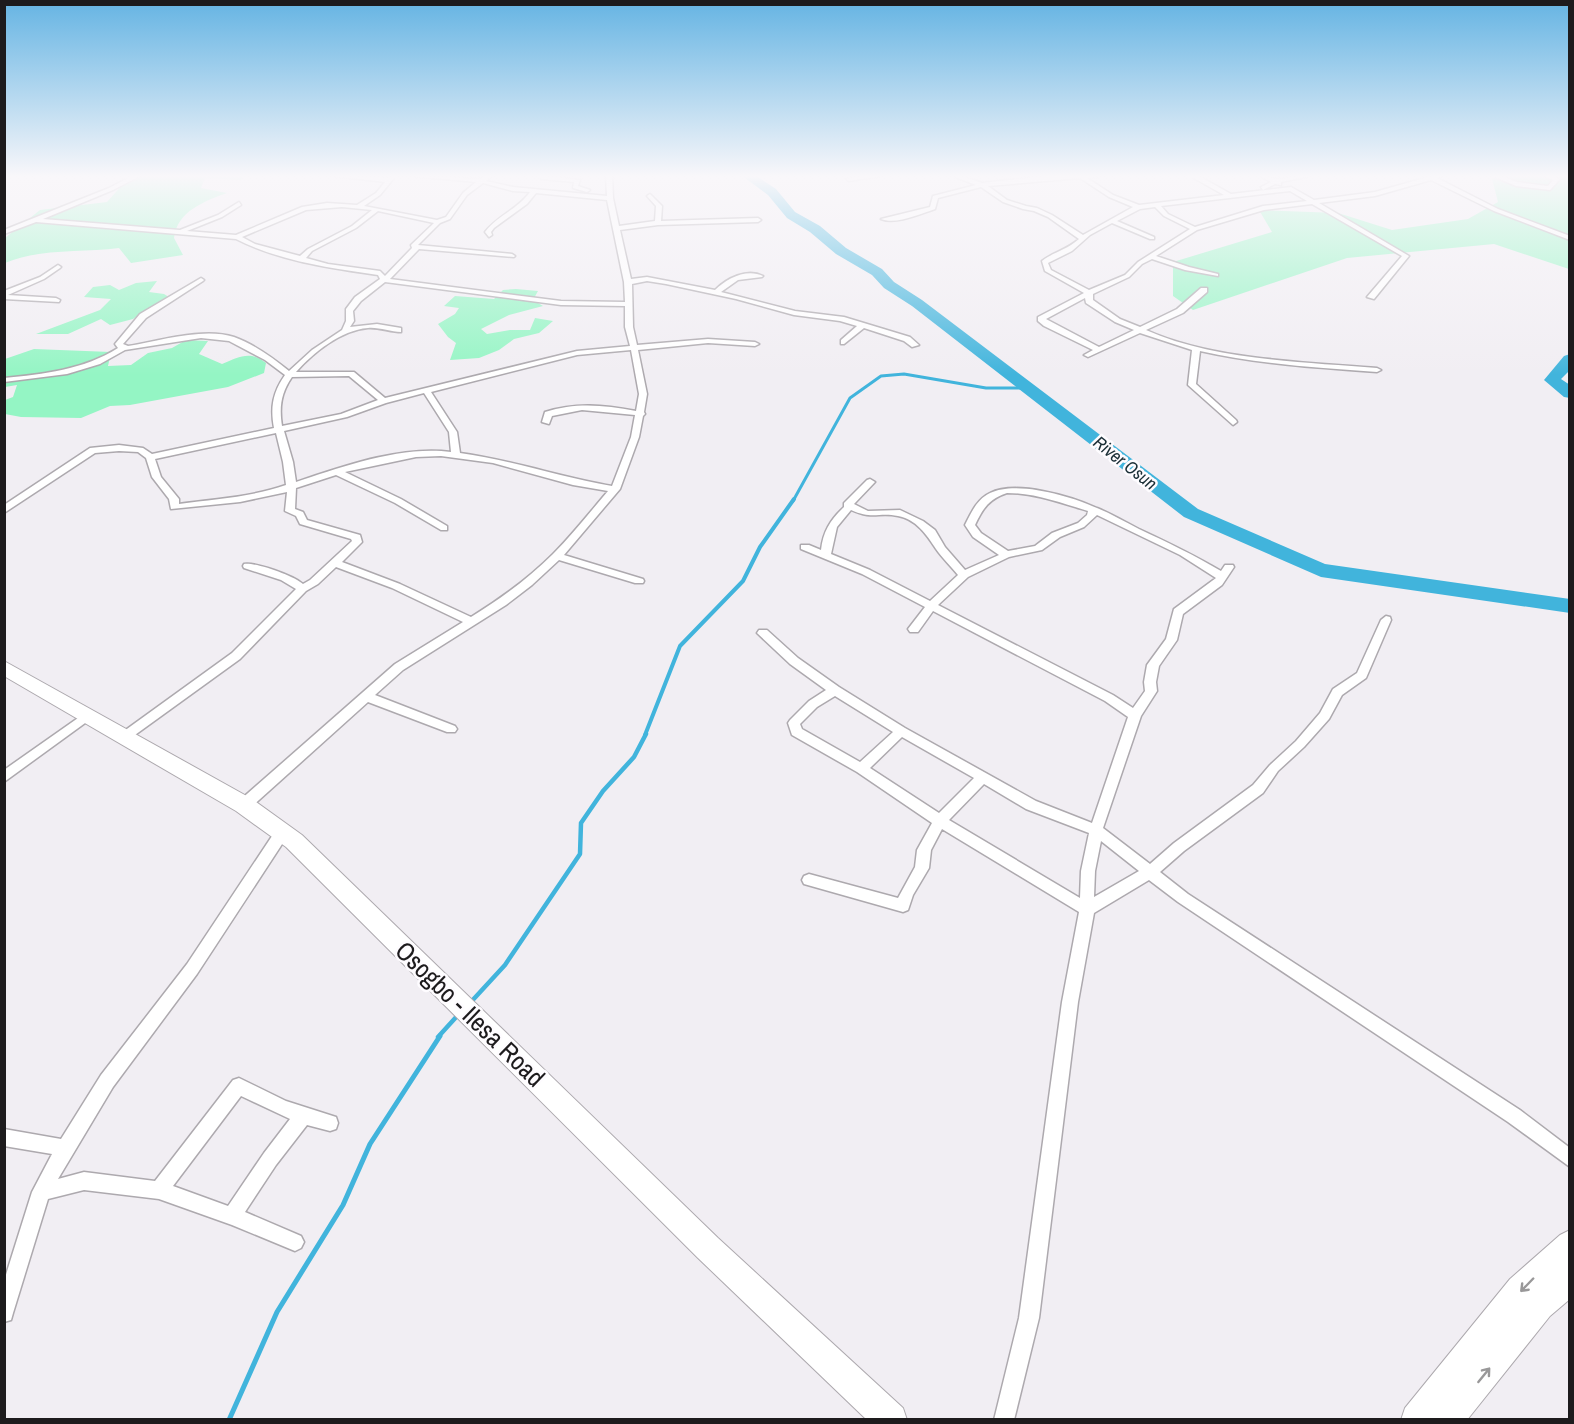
<svg xmlns="http://www.w3.org/2000/svg" width="1574" height="1424" viewBox="0 0 1574 1424" font-family="'Archivo Narrow',sans-serif">
	<style>
		.green { fill: #94f5c4 }
		.lines { fill: none; stroke-linecap: round; stroke-linejoin: round }
		.stream-far3 { stroke: #41b4dc; stroke-width: 3 }
		.stream-far2 { stroke: #41b4dc; stroke-width: 4 }
		.stream-far1 { stroke: #41b4dc; stroke-width: 4.5 }
		.stream { stroke: #41b4dc; stroke-width: 5 }
		.river { fill: #41b4dc; fill-rule: evenodd }
		.street-casing { stroke: #ada9ae; stroke-width: 3 }
		.primary-casing { stroke: #ada9ae; stroke-width: 2 }
		.street { fill: #fff; fill-rule: evenodd }
		.primary { fill: #fff; fill-rule: evenodd }
		.oneway { stroke: #999899 }
		.labels { text-anchor: middle; stroke-width: 5; stroke-linejoin: round; paint-order: stroke }
		.far-water-label { font-size: 18px; font-style: italic; fill: #1b2f37; stroke: #fefcff }
		.near-street-label { font-size: 26px; fill: #1d1b1d; stroke: #fefcff }
	</style>
	<rect width="100%" height="100%" fill="#f1eef3"/>
	<!-- green -->
	<path class="green" d="M131,175H247L240,180L205,178L201,188L227,193C205,201 177,211 174,238L183,255L131,263L119,248C82,253 40,248 5,263V238L40,210L107,202Z
		M1496,175H1569V269L1494,244L1347,258L1193,310L1173,296V262L1272,232L1259,210L1338,213L1392,230L1468,219L1498,202L1492,179Z
		M157,281L149,292L164,294L172,299L144,311L133,319L110,325L101,319L68,334H36L100,310L111,299L84,297L93,287L110,285L119,290L136,283Z
		M516,289L538,291L533,300L543,306L509,315L481,329L487,334L510,330H530L535,318L553,321L539,333L514,339L499,350L479,358L450,360L456,343L448,337L438,324L455,314L459,308L444,306L455,296L494,299L503,290Z
		M186,340L208,341L199,354L222,364C239,357 250,350 266,363L264,373L228,387L130,405L110,406L81,418L21,417L5,414V400L13,397L17,385L5,387V359L34,349L111,352L108,366L131,365L148,353L172,348Z"/>
	<g class="lines">
		<!-- stream-far3 -->
		<path class="stream-far3" d="M793,501L850,398L881,376L904,374L986,388H1028"/>
		<!-- stream-far2 -->
		<path class="stream-far2" d="M645,735L680,646L743,581L760,547L794,499"/>
		<!-- stream-far1 -->
		<path class="stream-far1" d="M470,1003L505,965L580,854L581,823L603,791L634,757L646,734
			M438,1037L458,1015"/>
		<!-- stream -->
		<path class="stream" d="M229,1420L277,1312L343,1205L370,1144L440,1036"/>
		<!-- river -->
		<path class="river" d="M741,175H755L776,189L795,212L820,226L846,248L882,269L894,282L922,300L1198,509L1325,564L1570,599V613L1321,577L1184,517L912,306L884,288L872,275L836,254L810,232L787,218L768,195Z
			M1570,354V370L1561,379L1570,385V398L1564,397L1544,380L1564,356Z"/>
		<defs>
			<path id="street" d="M134,175H142L113,190L43,219L180,230L218,215L239,202L241,205L222,217L187,231L236,235L302,207L327,203L357,205L376,193L385,182L326,175L388,178L391,176L394,178L380,195L364,206L437,220L446,217L463,193L476,182L402,175L481,179L486,175H493L486,181L513,187L607,196L606,175H612L613,198L619,226L655,221L656,206L647,196L650,194L662,206L661,221L758,218L761,220L758,222L658,225L620,230L631,279L647,277L715,290C727,278 747,268 763,276L762,277L738,280L721,292L795,311L844,317L910,337L919,345L912,347L904,341L864,328L844,344H841V340L857,326L840,321L794,315L736,299L666,284L647,281L632,284L633,327L637,345L708,339L755,342L759,344L755,346L708,343L638,350L647,394L644,412L645,414L643,416L639,437L620,489L564,555L643,579L644,581L643,583H635L559,560L532,585L506,605L403,670L375,695L455,726L457,729L455,732H447L368,702L249,809L244,810L239,809L237,805L239,801L395,664L463,622L392,588L336,567L318,584L306,591L240,659L128,740H120L118,737L120,734L232,653L296,589L281,580L244,568L243,566L244,564C256,562 294,576 303,584L310,580L352,541L351,539L300,524L296,516L285,511L287,492L240,502L171,509L169,499L152,477L146,458L138,452L119,451L95,453L4,513V505L90,448L119,445L143,448L152,454L274,428C270,407 273,392 285,375L265,360L229,341L201,338L125,350L100,364L67,374L4,382V378C44,374 83,370 118,348L115,344L140,314L201,278L204,280L203,281L146,318L123,344L128,346C159,341 204,327 234,337C254,344 273,358 289,371L312,350L342,330L346,321V309L355,297L380,279L378,275C330,268 279,261 236,239L36,222L4,234V230L109,188ZM483,183L513,191L530,192C518,209 497,216 485,232L489,237L492,235L491,232L494,228L527,204L536,193L607,200L624,282L625,302L561,301L390,279L419,249L514,257L515,256L512,254L418,245L440,223L450,219L467,195ZM342,207L372,210L352,226L308,249L300,256L255,244L242,237L306,210ZM378,211L434,223L411,245L412,248L385,276L380,271L328,264L306,258L312,251L356,228ZM385,282L561,305L625,306V327L630,346L577,351L385,398L354,372H296C313,353 341,330 368,328C379,327 390,332 401,332V328L377,324L350,327L354,321L353,311L361,301ZM631,350L639,394L636,411C604,405 576,402 545,412L542,422L549,424L552,416L582,410L635,415L631,437L612,486C560,477 512,460 460,453L457,432L431,392L577,355ZM349,376L378,400L341,414L282,426C279,407 281,393 292,377ZM424,393L449,432L451,452C402,445 341,467 296,482L293,462L284,431L347,417L386,403ZM276,433L283,462L286,485C252,497 215,499 179,504V499L161,477L155,459ZM441,456L493,463L573,485L608,491C590,512 572,535 553,554C528,579 500,599 471,617L400,584L342,562L362,542L360,535L307,520L303,512L295,509L296,488L336,475L395,503L441,530H447V526L401,499L345,472L416,457Z
				M537,175L580,180L578,186L590,190L587,192L573,188L574,182L542,179Z
				M867,175H886L849,181L846,179Z
				M950,175H959L982,183L1045,176L1108,175L1087,178L1113,195L1139,205L1224,195L1192,177V175H1197L1231,194L1291,187L1314,200L1375,192L1435,175H1445L1437,178L1498,209L1570,236V240L1494,211L1431,180L1375,196L1319,203L1409,256L1374,299L1367,297L1402,256L1312,204L1264,210L1197,230L1156,256L1189,267L1218,274V276L1185,270L1152,259L1142,264L1129,277L1093,294V300L1120,319L1140,327L1177,309L1201,288H1207V292L1183,313L1146,330C1213,360 1304,362 1377,368L1381,370L1377,372C1317,368 1258,364 1200,351L1196,384L1236,420L1237,422L1233,425L1188,385L1192,350L1140,333L1088,357L1084,355L1093,350L1044,326L1038,321V317L1084,293L1045,271L1042,261C1055,251 1065,251 1079,239L1048,217L1034,211L1023,209L1003,202L981,187L938,198L935,209C920,214 896,225 881,219L930,207L933,196L976,185ZM1080,178L1109,197L1133,207L1083,235L1052,215L1037,208L1026,206L1007,200L988,186ZM1290,191L1307,201L1263,206L1195,227L1168,214L1161,206ZM1155,207L1164,216L1190,229L1138,262L1125,275L1089,290L1051,270L1048,263L1072,251L1090,235L1112,223L1150,239H1154V237L1117,221L1140,209ZM1085,298L1086,303L1115,322L1134,330L1099,347L1046,319Z
				M1258,175C1265,175 1272,179 1278,179C1290,178 1301,175 1314,175L1281,182V185L1275,184L1263,190L1261,187L1271,182Z
				M1490,175H1499L1517,182L1548,186L1553,180L1542,175H1551L1560,179L1550,190L1516,186Z
				M58,265L61,267L60,268L44,279L8,295L56,298L60,300L59,302L4,299V291L40,277Z
				M870,479L875,482L854,504L868,511L900,510L923,521L935,530L945,547L965,570L999,555L973,537L965,525C971,513 977,499 990,493C1016,480 1071,496 1097,508C1112,514 1125,522 1139,529C1167,542 1194,555 1221,571L1225,565H1233L1234,567L1222,585L1183,614L1177,640L1159,666L1156,682L1157,691L1141,716L1103,828L1150,864L1174,843L1253,785L1270,765L1296,741L1320,713L1333,689L1357,673L1381,620L1386,616L1390,617L1391,620L1366,678L1342,695L1329,719L1304,747L1278,771L1263,793L1184,851L1160,872L1188,894L1520,1110L1570,1148V1167L1508,1122L1178,902L1149,880L1094,913L1078,1002L1039,1318L1014,1420H994L1019,1318L1062,1002L1079,912L942,829L931,850L929,868L913,895L908,910L903,912L804,884L802,880L804,876L809,874L898,898L915,867L917,850L932,823L857,772L792,735L788,723L790,720L809,701L826,690L790,664L757,633L759,630H767L798,658L839,687L905,728L1036,801L1092,823L1128,717L1105,701L933,611L918,632H910L908,629L925,607L862,574L801,549V545H809L821,550C823,532 830,520 844,507V503L867,480ZM1007,493C1035,493 1061,503 1088,511L1087,515L1078,523L1052,533L1035,546L1008,551L981,533L975,525C983,508 989,499 1007,493ZM851,510C873,520 878,512 898,516C916,519 927,535 936,549C942,558 951,566 958,575L930,601L870,570L831,554L837,527ZM1097,515L1180,555L1216,578L1174,609L1166,639L1147,665L1144,682L1145,691L1133,708L1113,695L938,605L968,577L1009,557L1042,550L1060,537L1084,527ZM835,696L893,732L860,762L802,729L800,724L817,707ZM902,737L974,778L939,813L870,768ZM984,784L1026,809L1089,833L1081,871L1080,898L949,820ZM1101,841L1139,871L1094,897L1095,871Z
				M88,711L92,712L94,715L92,718L4,782V770Z
				M283,826L288,827L290,831L288,835L197,974L113,1087L58,1179L84,1172L155,1181L233,1080L239,1078L286,1101L336,1117L338,1123L336,1129L330,1131L307,1125L276,1165L245,1212L301,1236L304,1242L301,1248L295,1251L232,1225L159,1199L84,1190L48,1199L13,1313L11,1320L4,1322V1281L32,1192L52,1154L4,1146V1129L61,1139L101,1075L187,964L278,827ZM241,1096L290,1119L264,1153L228,1206L173,1186Z"/>
			<path id="primary" d="M4,661L252,799L302,835L718,1238L903,1408L907,1420H867L698,1258L286,847L236,811L4,676Z
				M1570,1230V1299L1550,1316L1467,1420H1401L1405,1408L1510,1279L1560,1235Z"/>
		</defs>
		<!-- street casing -->
		<use href="#street" class="street-casing"/>
		<!-- primary casing -->
		<use href="#primary" class="primary-casing"/>
		<!-- street -->
		<use href="#street" class="street"/>
		<!-- primary -->
		<use href="#primary" class="primary"/>
	</g>
	<!-- one-way arrows -->
	<defs><path id="oneway-shaft" d="M-6 0H5M1.5-3L5.5 0L1.5 3" fill="none" stroke-width="1.6" stroke-linecap="round" stroke-linejoin="round" transform="scale(1.5)"/></defs>
	<g class="oneway">
		<use href="#oneway-shaft" transform="translate(1527 1285) rotate(134)"/>
		<use href="#oneway-shaft" transform="translate(1484 1375) rotate(-51)"/>
	</g>
	<!-- sky -->
	<linearGradient id="sky" x2="0" y2="1"><stop stop-color="#65b4e3"/><stop offset="0.47" stop-color="#f9f7fa"/><stop offset="1" stop-color="#f9f7fa" stop-opacity="0"/></linearGradient>
	<rect width="1574" height="375" fill="url(#sky)"/>
	<g class="labels">
		<!-- far-water labels -->
		<g class="far-water-label">
			<text transform="translate(1125 463) rotate(38)" y="6">River Osun</text>
		</g>
		<!-- near-street labels -->
		<g class="near-street-label">
			<text transform="translate(470 1014) rotate(44)" y="9">Osogbo - Ilesa Road</text>
		</g>
	</g>
	<!-- border -->
	<rect width="1574" height="1424" fill="none" stroke="#1d1b1d" stroke-width="12"/>
</svg>
